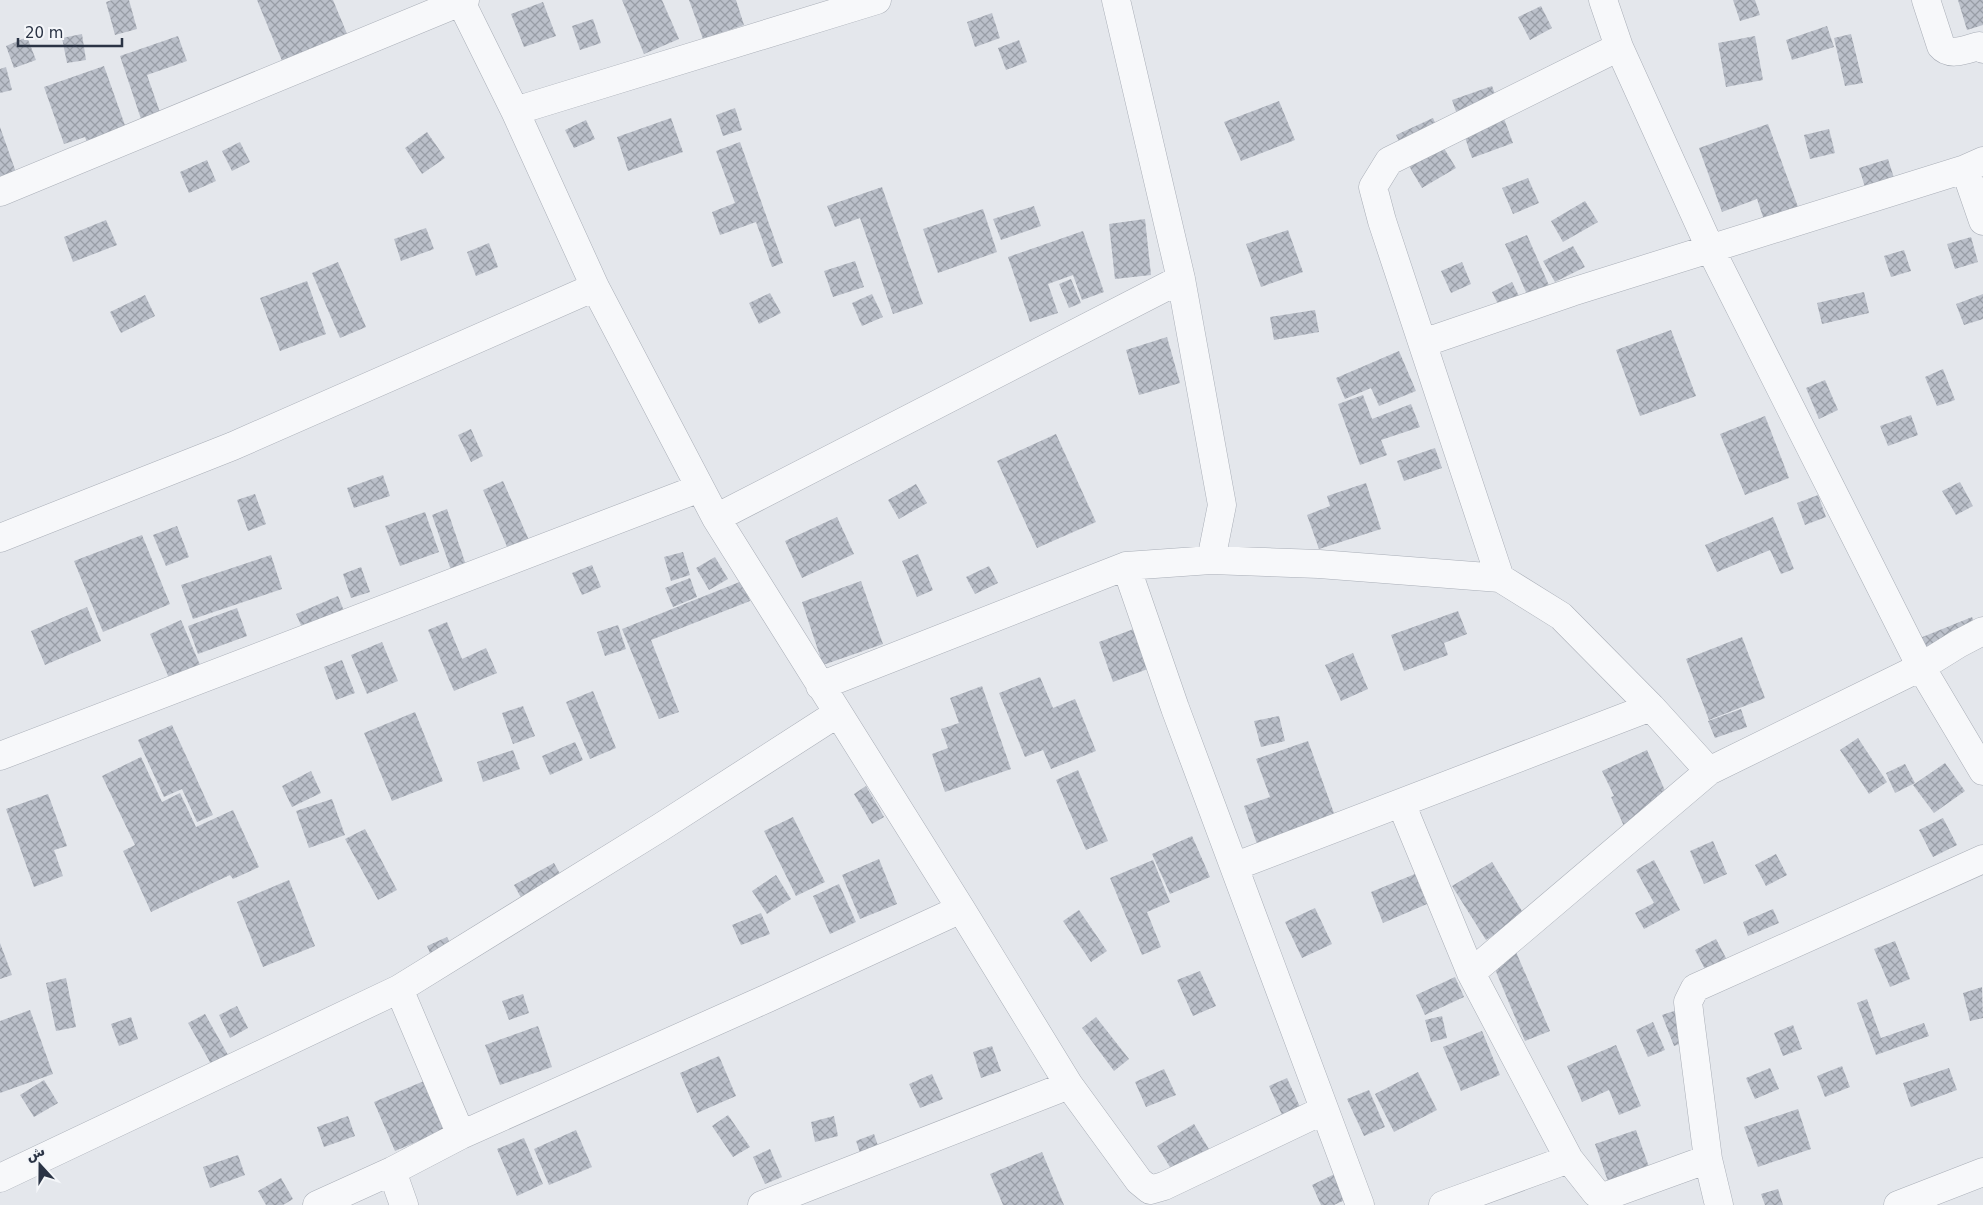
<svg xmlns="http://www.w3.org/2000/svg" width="1983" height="1205" viewBox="0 0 1983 1205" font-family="'DejaVu Sans',Vazirmatn,sans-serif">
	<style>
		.building { fill: url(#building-cross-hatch) }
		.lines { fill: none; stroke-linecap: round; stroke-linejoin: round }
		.minor-casing { stroke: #a9aeb7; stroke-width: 29 }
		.minor { stroke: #f7f8fa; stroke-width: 28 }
	</style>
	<defs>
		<pattern id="building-cross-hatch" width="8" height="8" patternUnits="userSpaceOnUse" patternTransform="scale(1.25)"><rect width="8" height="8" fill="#bbc0ca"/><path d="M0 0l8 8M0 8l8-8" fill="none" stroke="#989da6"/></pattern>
	</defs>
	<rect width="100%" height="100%" fill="#e4e7ec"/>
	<!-- building -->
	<path class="building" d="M112,0H129L137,29L115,35L106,2Z
		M257,0H333L350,41L285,68Z
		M622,0H662L679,39L644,54Z
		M689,0H736L744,25L703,39Z
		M1733,0H1755L1760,15L1740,21Z
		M1958,0H1983V25L1967,30Z
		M543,2L556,36L524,47L511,14Z
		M1541,6L1552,28L1530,40L1518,17Z
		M992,13L1000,38L975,47L967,22Z
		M593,19L601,43L580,50L572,26Z
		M1827,26L1834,47L1792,60L1786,40Z
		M82,34L86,60L67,63L62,38Z
		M1851,34L1863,83L1845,86L1834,38Z
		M178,36L187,61L147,75L162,118L143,125L120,56Z
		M1755,36L1763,80L1726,87L1718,43Z
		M27,37L36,60L14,68L6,46Z
		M1019,40L1027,62L1006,70L998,48Z
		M104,66L127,131L88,145L85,137L64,144L44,87Z
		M6,67L12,90L0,93V69Z
		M1492,86L1513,143L1472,158L1452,100Z
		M1279,101L1295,140L1241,161L1224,122Z
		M735,108L742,130L723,136L716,115Z
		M671,118L683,152L628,171L617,137Z
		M1433,118L1444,142L1407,158L1396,135Z
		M586,120L595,139L574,148L565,130Z
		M1768,124L1798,207L1764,220L1757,199L1722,212L1699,148Z
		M0,127L18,178L0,185Z
		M1829,129L1835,153L1810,159L1804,135Z
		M427,132L445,158L422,174L405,148Z
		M240,142L250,162L232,171L222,151Z
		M740,142L783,263L772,267L756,222L720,235L712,212L735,203L716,151Z
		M1442,145L1456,168L1422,188L1409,166Z
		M1888,159L1894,178L1865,187L1859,168Z
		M207,160L216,181L189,193L180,172Z
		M1528,178L1539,203L1513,214L1502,188Z
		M882,187L923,304L893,314L860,218L835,227L827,206Z
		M1585,201L1598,222L1563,242L1551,221Z
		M1034,206L1041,226L1001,240L993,219Z
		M983,209L997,252L938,273L923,229Z
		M1145,219L1151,275L1115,279L1109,224Z
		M106,220L117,245L73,262L64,237Z
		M426,228L434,249L401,261L394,239Z
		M1288,230L1303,272L1261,287L1246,244Z
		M1083,231L1104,292L1082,300L1073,275L1048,284L1058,313L1030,322L1008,257Z
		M1527,235L1551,290L1529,299L1505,244Z
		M1971,237L1978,262L1955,269L1947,244Z
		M489,243L498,267L476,276L467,252Z
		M1573,246L1585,267L1555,282L1543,261Z
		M1904,250L1911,271L1891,277L1884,256Z
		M855,261L864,287L833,297L824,271Z
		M338,262L366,327L340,338L312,273Z
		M1462,262L1471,284L1451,293L1441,271Z
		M1071,279L1081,303L1069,308L1059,284Z
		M307,281L326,334L280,351L260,298Z
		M1512,282L1523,304L1503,314L1492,292Z
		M1864,292L1869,313L1822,324L1817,303Z
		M770,293L781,313L759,324L749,303Z
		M872,294L883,317L862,326L852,303Z
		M1983,294V319L1964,325L1956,304Z
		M145,295L155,316L121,333L110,312Z
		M1315,310L1319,332L1274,340L1270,317Z
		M1671,330L1696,396L1640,416L1616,350Z
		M1167,337L1180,383L1139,395L1126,350Z
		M1399,351L1416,391L1379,406L1371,388L1345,399L1336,378Z
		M1943,369L1955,400L1937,406L1925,377Z
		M1825,380L1838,410L1819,419L1806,388Z
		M1363,395L1372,419L1411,404L1420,427L1381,440L1387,455L1360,465L1338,404Z
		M1911,415L1918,435L1888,446L1880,426Z
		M1765,416L1789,478L1745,495L1720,434Z
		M471,429L483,456L471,462L458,435Z
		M1056,434L1096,522L1037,548L997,461Z
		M1435,448L1442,468L1404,481L1397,461Z
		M383,475L390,496L354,508L347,488Z
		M503,481L532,547L511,556L483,490Z
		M1960,482L1973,506L1956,515L1942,491Z
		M1366,483L1381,529L1319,549L1307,515L1330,506L1327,496Z
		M916,484L927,503L899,519L888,500Z
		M255,494L266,524L248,531L237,500Z
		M1818,495L1826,517L1805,525L1797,503Z
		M447,509L467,568L452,573L432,515Z
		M425,512L439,552L400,566L385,526Z
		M837,517L854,554L802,578L785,541Z
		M1773,517L1794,569L1781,574L1770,550L1717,572L1705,545Z
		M177,526L189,557L166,566L153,535Z
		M142,535L170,604L103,632L74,561Z
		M683,552L690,575L671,581L664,557Z
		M918,554L933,590L917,597L902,561Z
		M271,555L282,589L193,619L181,585Z
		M715,557L728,579L709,590L696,568Z
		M592,565L601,587L582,595L572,573Z
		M989,566L998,583L975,594L966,577Z
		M361,567L370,592L351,598L343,574Z
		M690,578L697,597L673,607L665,588Z
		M742,581L750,601L651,640L679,712L659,719L622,629Z
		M861,581L883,644L823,665L802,602Z
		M338,596L346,616L305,634L296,614Z
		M87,607L101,641L45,665L31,631Z
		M237,608L247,636L198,654L188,626Z
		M1458,611L1467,634L1444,643L1448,655L1404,671L1391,635Z
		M1972,617L1981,639L1924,662L1915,640Z
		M181,620L203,672L172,685L150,634Z
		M447,622L462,659L486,648L497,673L454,691L428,630Z
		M618,625L626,649L605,656L597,632Z
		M1139,627L1153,667L1113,682L1099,642Z
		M1742,637L1765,698L1709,720L1686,659Z
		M382,642L398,681L367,694L351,655Z
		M1353,653L1368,689L1341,701L1325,665Z
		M342,660L355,693L336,700L324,667Z
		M1040,677L1053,708L1075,699L1096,751L1051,769L1043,750L1025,757L999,693Z
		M982,686L1011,769L945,792L932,754L948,748L941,729L959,723L950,698Z
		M593,691L616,748L590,759L566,702Z
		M523,706L535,736L513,744L502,713Z
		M1741,709L1747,727L1715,738L1708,721Z
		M415,712L443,781L392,801L364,733Z
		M1279,716L1285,741L1261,747L1254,721Z
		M172,725L213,815L197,822L182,789L164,797L138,740Z
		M1858,738L1887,782L1869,794L1840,750Z
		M1308,741L1335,816L1257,844L1244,806L1270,797L1256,759Z
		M575,742L583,760L550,775L542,756Z
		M513,750L520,769L483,782L477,762Z
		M1647,750L1675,813L1627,833L1611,797L1614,796L1602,771Z
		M141,757L162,802L180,793L196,827L233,810L259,867L233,879L230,875L151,912L123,851L135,845L102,776Z
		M1945,763L1965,791L1934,813L1913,785Z
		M1905,764L1915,783L1895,793L1886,773Z
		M1078,770L1108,841L1086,850L1056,780Z
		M311,771L321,793L292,807L282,786Z
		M866,786L884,817L872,824L854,794Z
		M48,794L67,846L54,850L63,876L34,887L6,809Z
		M332,799L345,835L309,848L296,811Z
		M793,817L825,882L796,896L764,831Z
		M1943,818L1957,845L1933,857L1919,830Z
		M365,829L397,890L378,900L345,839Z
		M1192,836L1210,877L1170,894L1152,854Z
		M1713,841L1727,874L1704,884L1690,851Z
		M1776,854L1787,875L1766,886L1755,865Z
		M879,859L897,904L860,919L842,875Z
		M1153,860L1170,902L1147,912L1161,947L1142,955L1110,878Z
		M1654,860L1680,910L1644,929L1635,913L1654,903L1636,870Z
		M1492,862L1525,916L1486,940L1452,886Z
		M554,863L564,881L524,903L514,885Z
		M1415,874L1427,904L1383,923L1371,892Z
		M776,875L791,899L767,914L752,891Z
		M289,880L315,946L263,967L237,902Z
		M839,884L856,922L830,934L813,896Z
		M1315,908L1332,944L1302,958L1285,922Z
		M1773,909L1779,923L1748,936L1743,922Z
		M1079,910L1107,951L1091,962L1063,921Z
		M761,913L770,934L741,945L732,925Z
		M447,937L453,949L432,958L427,946Z
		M1716,939L1727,960L1706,971L1695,950Z
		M1895,941L1910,979L1890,987L1874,949Z
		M0,943L12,975L0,979Z
		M1516,952L1550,1031L1525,1041L1492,962Z
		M1200,971L1216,1006L1193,1016L1177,980Z
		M1455,977L1464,997L1425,1015L1416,995Z
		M66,978L76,1027L56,1031L46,983Z
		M1982,987L1983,1018L1970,1021L1963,993Z
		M523,994L529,1013L509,1020L502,1001Z
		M1867,999L1881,1038L1924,1023L1929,1036L1876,1055L1857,1003Z
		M237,1006L248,1028L230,1038L219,1015Z
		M1683,1008L1694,1038L1674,1046L1662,1015Z
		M30,1010L53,1074L0,1093V1021Z
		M205,1014L232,1062L215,1071L188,1023Z
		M1442,1016L1447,1038L1431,1042L1425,1020Z
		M131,1017L138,1039L119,1046L111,1024Z
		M1096,1017L1129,1059L1114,1071L1082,1028Z
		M1653,1022L1665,1050L1648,1057L1636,1030Z
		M1793,1025L1802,1049L1783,1056L1774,1033Z
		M538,1026L552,1067L500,1085L485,1045Z
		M1482,1031L1500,1075L1461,1091L1443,1047Z
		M1616,1045L1641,1106L1619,1115L1609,1090L1582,1102L1567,1066Z
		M992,1046L1001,1071L981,1078L973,1052Z
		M719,1056L736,1096L697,1113L680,1073Z
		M1842,1066L1850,1087L1825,1097L1817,1076Z
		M1770,1068L1779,1089L1755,1099L1746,1078Z
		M1949,1068L1957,1090L1911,1107L1903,1083Z
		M1164,1069L1176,1095L1146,1107L1135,1082Z
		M1418,1072L1437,1110L1394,1132L1375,1094Z
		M932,1074L943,1099L920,1108L909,1084Z
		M436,1076L457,1125L395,1151L374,1102Z
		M1287,1078L1300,1107L1282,1115L1269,1086Z
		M44,1080L58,1103L34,1117L20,1095Z
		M1369,1090L1385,1127L1364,1136L1347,1099Z
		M1798,1109L1811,1149L1758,1167L1744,1127Z
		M728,1115L750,1147L733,1157L712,1126Z
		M348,1116L355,1136L324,1147L317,1127Z
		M834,1116L838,1136L815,1142L811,1122Z
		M1194,1124L1213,1156L1176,1177L1157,1146Z
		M576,1130L592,1167L549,1185L534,1149Z
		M1636,1130L1655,1184L1614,1199L1595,1144Z
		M874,1134L886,1169L868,1175L856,1141Z
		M524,1138L543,1184L517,1196L497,1149Z
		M770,1149L782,1177L765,1184L753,1157Z
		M1042,1152L1064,1205H1003L990,1174Z
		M238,1155L245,1175L210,1188L203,1167Z
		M1347,1168L1360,1193L1334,1205H1321L1312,1185Z
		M281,1178L293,1199L283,1205H266L258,1191Z
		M1778,1189L1783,1205H1765L1761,1194Z"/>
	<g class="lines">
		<defs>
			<path id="minor" d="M460,0L515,111L595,287L716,518L961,909L1069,1085L1139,1181L1150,1190L1164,1186L1324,1110
				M1116,0L1181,279L1222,505L1211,560
				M1603,0L1619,47L1710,248L1921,667L1983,771
				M1926,0L1941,46C1950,57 1967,49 1979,46L1983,49
				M515,111L877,0
				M1965,169L1983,221
				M0,192L465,0
				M1423,343L1572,292L1965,169L1983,161
				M716,518L1181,279
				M0,538L233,446L595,287
				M1126,566L1175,708L1360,1205
				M1500,578L1382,221L1373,187L1389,161L1619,47
				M820,686L1126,566L1211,560L1319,564L1500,578L1561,616L1651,707L1709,771L1921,667L1958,644L1983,631
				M0,756L700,488
				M1401,803L1471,973L1569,1159L1596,1193L1602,1196L1609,1195L1708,1159
				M1236,866L1651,707
				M1471,973L1709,771
				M399,989L461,1135
				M392,1171L404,1205
				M0,1178L399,989L661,827L838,713
				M317,1205L392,1171L461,1135L768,998L961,909
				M762,1205L1069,1085
				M1443,1205L1569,1159
				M1719,1205L1708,1159L1690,1019L1688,1002L1695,988L1983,859
				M1898,1205L1983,1172"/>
		</defs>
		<!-- minor casing -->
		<use href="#minor" class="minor-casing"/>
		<!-- minor -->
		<use href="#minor" class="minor"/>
	</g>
	<!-- north arrow -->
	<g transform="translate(40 1165) rotate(339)" stroke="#f4f6f9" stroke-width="4" paint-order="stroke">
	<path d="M0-4L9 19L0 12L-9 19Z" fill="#2b3445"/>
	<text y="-8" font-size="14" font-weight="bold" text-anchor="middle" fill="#2b3445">ش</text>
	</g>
	<!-- scale -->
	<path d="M18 38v8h104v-8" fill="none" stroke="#2b3445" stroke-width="2.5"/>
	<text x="25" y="38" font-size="15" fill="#2b3445" stroke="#f4f6f9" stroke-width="4" paint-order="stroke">20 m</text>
</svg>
